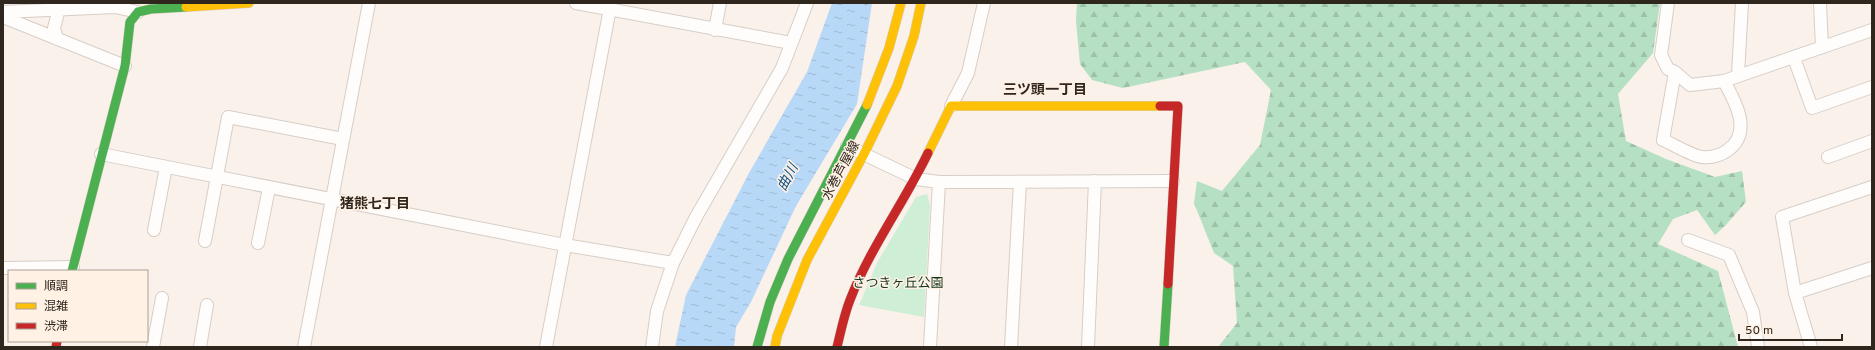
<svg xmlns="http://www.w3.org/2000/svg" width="1875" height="350" viewBox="0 0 1875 350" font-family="Overpass,'Noto Sans JP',sans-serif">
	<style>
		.green { fill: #ceeed5 }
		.forest { fill: url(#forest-firs) }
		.water { fill: url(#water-ripples) }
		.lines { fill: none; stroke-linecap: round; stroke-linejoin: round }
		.street-casing { stroke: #d6cec7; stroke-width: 14 }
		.fast-casing { stroke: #d6cec7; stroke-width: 10 }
		.slow-casing { stroke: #d6cec7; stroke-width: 10 }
		.jam-casing { stroke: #d6cec7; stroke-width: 10 }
		.street { stroke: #fefdfc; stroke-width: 12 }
		.fast { stroke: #4caf50; stroke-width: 9 }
		.slow { stroke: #ffc107; stroke-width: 9 }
		.jam { stroke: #c62828; stroke-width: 9 }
		.labels { text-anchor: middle; stroke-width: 3; stroke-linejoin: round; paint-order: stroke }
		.street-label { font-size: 13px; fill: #2f261e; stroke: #fff1e4 }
		.park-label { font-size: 13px; fill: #123623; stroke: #fff1e4 }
		.neighbourhood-label { font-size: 14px; font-weight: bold; fill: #2f261e; stroke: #fff1e4 }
		.water-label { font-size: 14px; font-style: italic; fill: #0e5489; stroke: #fff1e4 }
	</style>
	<defs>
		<pattern id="forest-firs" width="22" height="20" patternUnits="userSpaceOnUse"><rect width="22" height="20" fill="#b6e0c3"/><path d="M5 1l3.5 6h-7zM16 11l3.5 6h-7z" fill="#9dc0a7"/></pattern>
		<pattern id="water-ripples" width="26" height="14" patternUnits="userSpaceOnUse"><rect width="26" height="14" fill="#b8d8f7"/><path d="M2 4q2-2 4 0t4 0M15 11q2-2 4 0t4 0" fill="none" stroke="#9eb9d3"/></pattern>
	</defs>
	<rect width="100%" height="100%" fill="#f9f1ea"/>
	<!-- green -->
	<path class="green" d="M927,194L930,205L924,317L859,305L877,263L916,197Z"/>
	<!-- forest -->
	<path class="forest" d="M1077,3H1660L1653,53L1618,94L1626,141L1666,159L1715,177L1742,171L1746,202L1725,226L1715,235L1697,210L1673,219L1658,244L1718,271L1738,347H1218L1237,323L1233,266L1214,253L1194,203L1197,181L1222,191L1260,145L1271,90L1245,62L1123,88L1092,80L1080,64L1076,21Z"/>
	<!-- water -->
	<path class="water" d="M832,3H872L857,104L796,206L751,302L736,327L734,347H675L686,295L749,173L807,72Z"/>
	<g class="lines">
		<defs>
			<path id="street" d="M576,3L791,43
				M1668,3L1661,55L1668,69L1675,72L1690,85L1724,81L1872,30
				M1820,3L1822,47
				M3,12L115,7L138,12
				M3,17L125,66
				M715,30L720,3
				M57,39L54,28L59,9
				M1794,58L1812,108L1872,87
				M1675,72L1663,140C1673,144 1692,156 1702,157C1712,158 1721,155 1728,150C1753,132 1735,101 1724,81
				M1738,75L1742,3
				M951,106L968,73L984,3
				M847,146L916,179L939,182L1173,181
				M101,154L565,245L673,263
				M1828,157L1872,141
				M154,230L166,167
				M1688,240L1729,255L1753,312L1758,347
				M205,241L228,117L343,139
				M258,243L269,188
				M3,268L73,267
				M1795,293L1872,268
				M153,347L162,298
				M200,347L207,305
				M304,347L369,3
				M546,347L611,3
				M652,347L657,311L673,263L696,217L782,68L807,3
				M930,347L939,182
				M1011,347L1020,182
				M1088,347L1095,181
				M1811,347L1795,293L1782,217L1872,187"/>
			<path id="fast" d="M72,271L125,66L130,22L138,12L151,9L186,7
				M757,347L770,302L788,259L867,105
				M1164,347L1168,284"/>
			<path id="slow" d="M186,7L249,3
				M867,105L889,48L901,3
				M928,153L951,106H1160
				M775,347L777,336L807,260L864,154L897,86L914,36L921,3"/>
			<path id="jam" d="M1160,106H1178L1168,284
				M56,347L57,341
				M837,347C841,331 844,315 850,300C870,248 904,203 928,153"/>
		</defs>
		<!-- street casing -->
		<use href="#street" class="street-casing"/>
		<!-- fast casing -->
		<use href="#fast" class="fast-casing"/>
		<!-- slow casing -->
		<use href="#slow" class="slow-casing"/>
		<!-- jam casing -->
		<use href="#jam" class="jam-casing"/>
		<!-- street -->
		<use href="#street" class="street"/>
		<!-- fast -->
		<use href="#fast" class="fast"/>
		<!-- slow -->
		<use href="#slow" class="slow"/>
		<!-- jam -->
		<use href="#jam" class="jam"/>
	</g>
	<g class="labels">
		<!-- street labels -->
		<g class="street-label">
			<text transform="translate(840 170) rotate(-62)" y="5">水巻芦屋線</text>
		</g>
		<!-- park labels -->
		<g class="park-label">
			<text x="898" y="287">さつきヶ丘公園</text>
		</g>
		<!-- neighbourhood labels -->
		<g class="neighbourhood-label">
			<text x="1045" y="94">三ツ頭一丁目</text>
			<text x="375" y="208">猪熊七丁目</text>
		</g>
		<!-- water labels -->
		<g class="water-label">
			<text transform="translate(787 177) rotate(-62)" y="5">曲川</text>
		</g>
	</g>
	<!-- border -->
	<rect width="1875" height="350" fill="none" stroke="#2f261e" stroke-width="8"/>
	<!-- legend -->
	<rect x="8" y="270" width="140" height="72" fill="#fff1e4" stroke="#aca095"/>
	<rect x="16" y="283" width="20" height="6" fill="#4caf50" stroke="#aca095"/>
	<text x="44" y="290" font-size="12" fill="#2f261e">順調</text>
	<rect x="16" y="303" width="20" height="6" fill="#ffc107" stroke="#aca095"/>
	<text x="44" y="310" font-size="12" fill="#2f261e">混雑</text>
	<rect x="16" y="323" width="20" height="6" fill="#c62828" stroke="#aca095"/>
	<text x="44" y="330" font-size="12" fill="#2f261e">渋滞</text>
	<!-- scale -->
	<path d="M1739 334v6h103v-6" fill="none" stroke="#2f261e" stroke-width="2"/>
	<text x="1745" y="334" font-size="12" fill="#2f261e" stroke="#fff1e4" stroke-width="3" paint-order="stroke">50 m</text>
</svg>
